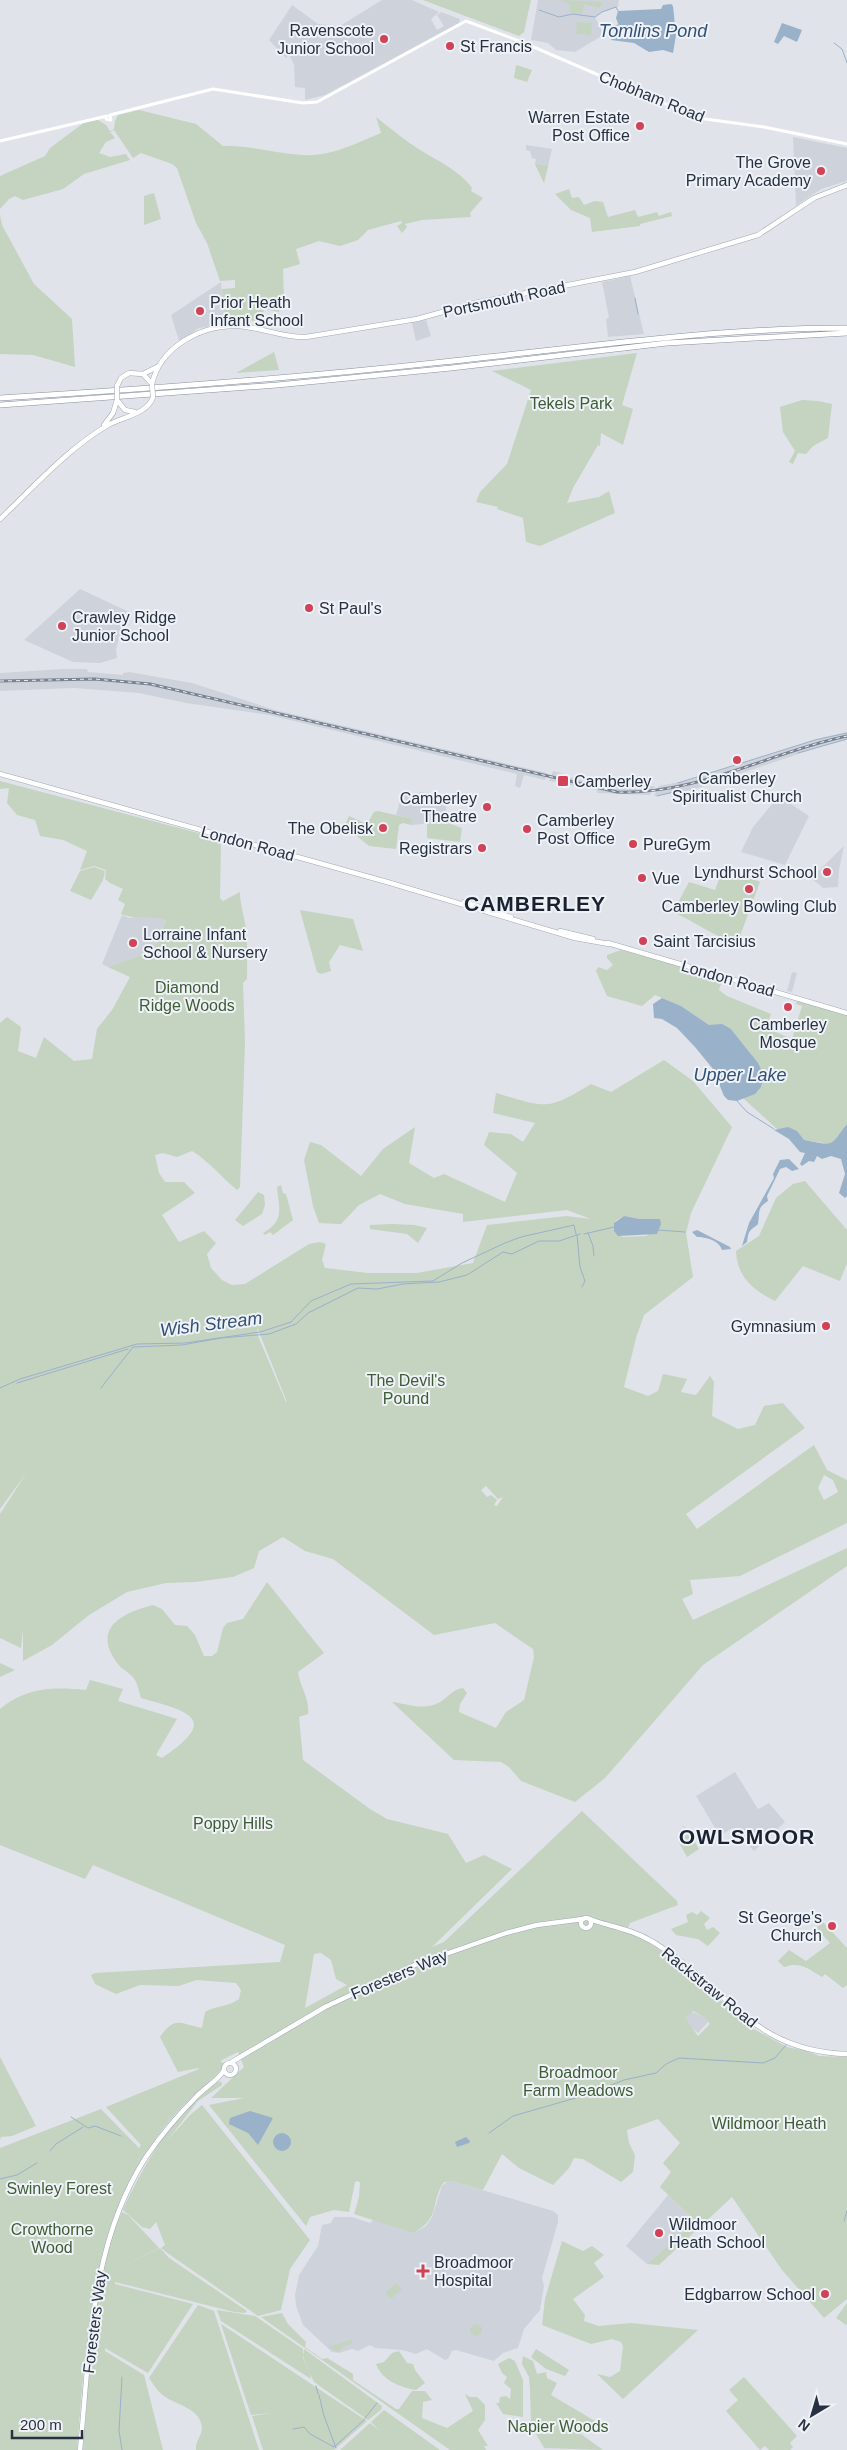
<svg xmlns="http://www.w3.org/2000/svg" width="847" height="2450" viewBox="0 0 847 2450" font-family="Helvetica,sans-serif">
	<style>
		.built { fill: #ced3db }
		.green { fill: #c5d3c1; fill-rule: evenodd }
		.water { fill: #9ab1ca }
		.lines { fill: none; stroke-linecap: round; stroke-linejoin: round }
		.stream { stroke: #9ab1ca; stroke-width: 1 }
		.primary-casing { stroke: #9fa8b5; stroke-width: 5.5 }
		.highway-casing { stroke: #8791a0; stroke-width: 6 }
		.secondary { stroke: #fff; stroke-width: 3 }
		.primary { stroke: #fff; stroke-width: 4.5 }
		.highway { stroke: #fff; stroke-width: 5 }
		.rail-casing { stroke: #798393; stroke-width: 3 }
		.rail { stroke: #eff2f7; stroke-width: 1; stroke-dasharray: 4; stroke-linecap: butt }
		.primary-bridge-casing { stroke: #9fa8b5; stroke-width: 5.5; stroke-linecap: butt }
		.primary-bridge { stroke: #fff; stroke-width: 4.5 }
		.poi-dot { fill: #d14257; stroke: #eff2f7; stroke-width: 2 }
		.labels { text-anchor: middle; stroke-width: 4; stroke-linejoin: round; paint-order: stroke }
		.poi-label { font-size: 16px; fill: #283141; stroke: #eff2f7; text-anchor: start }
		.street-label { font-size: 16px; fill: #283141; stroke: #eff2f7 }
		.park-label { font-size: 16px; fill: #3d5d35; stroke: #eff2f7 }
		.water-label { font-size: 18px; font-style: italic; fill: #315076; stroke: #eff2f7 }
		.district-label { font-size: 21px; font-weight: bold; letter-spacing: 1px; fill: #1a2232; stroke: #eff2f7 }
	</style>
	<rect width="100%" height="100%" fill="#e0e3e9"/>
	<!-- built -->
	<path class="built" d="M382,0H412L439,12L431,19L437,30L444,26L437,15L441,12L460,19L459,23L325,95L305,100V88L295,87L294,64L289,55L286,58L269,40L292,5L318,24L340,26Z
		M538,0H619L618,7L602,12L595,17L602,31L600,37L575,52L556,50L548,43L531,40Z
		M793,137L847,148V181L821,189L796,206Z
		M526,145L552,149L544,183L535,164L536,159L532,158L530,151L526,150Z
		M630,276L644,334L608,337L606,319L609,318L602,282Z
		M221,282L225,324L199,328L179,341L171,315Z
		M426,320L431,336L416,341L412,323Z
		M80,589L127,611L116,649L117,658L100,663L73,662L24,640Z
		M63,669H87L88,672L123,675V673L129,672L192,683L275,710L547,773L545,780L524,775L520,788L515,786L517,774L269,715L186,703L139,693L74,688L0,691V673Z
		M847,732V740L816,748L692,790L654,796L659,786L690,780L816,739Z
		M553,771L568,775V777L617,787L655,786L650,795L597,793V790L549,781Z
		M403,791L415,794L421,792L447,798L445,822L411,825L413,819L396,815Z
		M779,796L809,816L785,865L741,852L753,827Z
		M844,846L839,870L838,887L823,888L811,878Z
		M122,915L129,918L149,915L166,919L153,951L108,967L102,964Z
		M792,972L797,973L792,992L787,991Z
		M735,1772L758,1809L769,1803L785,1822L754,1851L732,1828L720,1836L696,1796Z
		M690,2011L704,2017L708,2022L698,2033L687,2024L685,2019Z
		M449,2180L553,2211L558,2215V2222L542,2278L544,2286L540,2310L524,2329L518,2348L503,2353L494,2361L456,2350L452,2351L448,2359L445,2360L427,2349L416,2354L402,2350L375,2348L370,2345L358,2351L352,2349L339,2353L332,2352L303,2325L296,2306L295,2295L299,2275L318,2246L322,2225L331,2223L334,2217H352L370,2223L374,2219L414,2233L426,2226L432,2217L442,2186Z
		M668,2195L695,2221L647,2264L626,2246Z"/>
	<!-- green -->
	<path class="green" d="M423,0H531L524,32L519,36Z
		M562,0L602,2L600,8L584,4L582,14L569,12L570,5Z
		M577,22L592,23L591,35L576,34Z
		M516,65L532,70L527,82L514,78Z
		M139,110L196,124L223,146C250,145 276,154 303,155C331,157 356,143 381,133L376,117C390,128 403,139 417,148C437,161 458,169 472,188L471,191L483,198L470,213L471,217L422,220L405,224L407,227L402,233L397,226L402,223L401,221L368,230L358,240L340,246L319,241L296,249L300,264L283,269L284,299L281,300L279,312L264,309L261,322L238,318V323L225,324L222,289L235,288V280L220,281L207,243L196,223L177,168L172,164L141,153L133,158L114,130L110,132L115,138L106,142L99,153L110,157L126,154L130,160L84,174L63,189L23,200L15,196L9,199L0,209V176L45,156L50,148L85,122L98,120L106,125L110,131L114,129L115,121L118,115Z
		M535,164L548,166L544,183Z
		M569,189L572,198L579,197L584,205L595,201L603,202L608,217L635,210L638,217L657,212L659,216L671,212L672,216L640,224V226L592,232L590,218L571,210L555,194Z
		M154,193L161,219L144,225V196Z
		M0,215L2,225L34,284L72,319L75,367L33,355L0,354Z
		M274,352L279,370L236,373Z
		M637,353L622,405L633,409L623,445L601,433L600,446L598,445L573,488L567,503L599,497L609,491L615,513L540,546L526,542L523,518L497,509L498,507L476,502L480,492L507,464L531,390L492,371Z
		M802,400L818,401L832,404L828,438L813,446L806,454L798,453L793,464L789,462L795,451L783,432L780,407Z
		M0,781L221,839L220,898L223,901L240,892C240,903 243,912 245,923C248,941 247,961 247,979L243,983L245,1043L240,1187L237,1190C221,1177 210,1162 192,1151L177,1157L163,1153L155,1155L159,1173L165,1182H184L195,1193L162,1215L179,1242L204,1231L216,1243L207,1254L211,1268L222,1280L232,1285L245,1284L309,1244L320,1242L326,1244L322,1260L325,1268L368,1273H417L473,1263L487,1225L566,1216L591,1219L567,1210L463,1222V1214L405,1204L380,1194L359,1205L341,1224L319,1223L313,1206L304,1160L310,1142L321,1145L361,1176L383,1149L415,1127L409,1163L434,1178L444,1174L505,1202L517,1173L484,1145L489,1132L511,1134L523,1142L535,1123L493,1113L496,1093C545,1107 546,1112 591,1084L611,1092L664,1060L693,1081L732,1127L691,1213L686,1233L693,1277L644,1315L636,1338L624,1387L648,1396L658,1391L663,1374L687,1379L681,1392L696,1395L710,1376L714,1382L712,1416L738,1429L755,1425L764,1406L783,1403L805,1428L686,1514L697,1529L814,1445L827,1470L847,1480V1523L740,1576L690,1580L693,1594L682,1599L693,1620L847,1548V1566L703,1665L605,1778L575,1802L521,1781L509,1767L501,1762L454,1760L392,1702C406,1704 422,1710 436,1704C447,1700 450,1690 463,1688L467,1693L460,1704L459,1712L496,1728L506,1712L524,1700L534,1657L533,1649L495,1623L434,1635L333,1559L305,1551L283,1537L259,1551L254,1568L233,1577L195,1582L166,1583L127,1592L89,1615L52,1645L23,1661V1629L21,1648L0,1638V1514L27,1472L0,1509V1023L7,1017L21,1027L18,1051L36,1058L44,1037L74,1061L92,1059L97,1029L112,1010L130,977L108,967L153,951L166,920C150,915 135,920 121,914L125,904L118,900L123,889L110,883L105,879L106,870L94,866L80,870L87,851L63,840L40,836L35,820L17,815L7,803L9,788L0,789ZM624,1216L640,1219H656L647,1236L622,1237L615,1221ZM257,1327L287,1402H286L258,1336ZM824,1475L833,1480L838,1492L824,1500L818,1488ZM486,1486L498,1499L503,1497L497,1506L494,1505L497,1500L491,1495L487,1497L481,1490Z
		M378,811L413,819L411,825L403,823L399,825L396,849L369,846L346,827L343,830L349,816L367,824L374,812Z
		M445,822L462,828L460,842L427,838V824Z
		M94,867L105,871L103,880L91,900L70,891L80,871Z
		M723,868L760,882L737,944C714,936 695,922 673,912L689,882L715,890Z
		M300,910L353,919L363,951L340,945L329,962L331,971L321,974L317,972Z
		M621,950L723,978L719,990L727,996L771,1014L766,1028L792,1039L802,1006L796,1004L797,1000L847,1015V1124L834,1143L828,1144L804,1140C795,1133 793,1124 778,1130L743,1098L758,1091L764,1075L751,1054L731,1029L709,1025L681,1006L655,995L642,1006L607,996L596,971L598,967L607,970L613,965L607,958V955Z
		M805,1181L847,1230V1263L840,1281L803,1266L775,1301C753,1290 737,1277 736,1251L759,1236L776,1198L793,1184Z
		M281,1185L283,1193L286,1194L293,1220L273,1235L270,1232L265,1235L263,1233C285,1220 279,1209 277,1187Z
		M258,1192L264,1195L265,1205L262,1214L243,1226L235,1220Z
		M392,1224L415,1225L427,1228L418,1243L407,1234L370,1229V1225Z
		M267,1582L324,1653L298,1672C300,1687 310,1699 308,1714L299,1717L303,1760L370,1809L387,1819L448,1834L466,1863L484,1855L512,1869L432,1947L444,1942L582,1811L677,1901L678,1905L630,1923L628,1928L683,1966L750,2027L787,2047L807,2051L819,2056L847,2057V2299L824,2318L782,2270L732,2197L659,2265L647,2264L695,2221L660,2187L671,2172L663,2163L680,2143L658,2119L627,2130L629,2143L635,2155L633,2172L621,2182L583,2159L574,2158L569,2168L553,2185L519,2168L502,2154L483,2190L452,2181L444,2182C429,2204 442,2216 414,2233L354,2214L359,2197L360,2183L358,2181L355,2182L349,2212L334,2210L310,2217L306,2226L209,2105L244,2098H211L244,2067L238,2052L220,2061L223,2063L221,2070C213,2079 203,2087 193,2096C180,2108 167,2123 156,2138C90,2227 86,2344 77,2450H0V2148L101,2109L139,2148L141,2145L106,2107L199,2069V2068L178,2072L160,2037C175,2015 181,2024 202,2028L205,2012C216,2005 229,2007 239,1999L241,1990L236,1983L197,1980L178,1986L140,1985L116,1994L95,1984L91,1975L95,1973L280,1962L285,1945L93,1865L85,1879L0,1845V1709C27,1687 53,1687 86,1690L90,1680L123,1689L118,1701L177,1719L156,1755L162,1758C222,1718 187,1711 141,1698C139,1692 138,1685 135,1680C130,1672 122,1670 118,1664C91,1629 121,1613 153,1605L162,1609L175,1625L187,1626L195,1635L204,1656H212L217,1652L223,1628L227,1623L243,1619ZM321,1953L331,1960L336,1979L347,1985L305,2008L314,1954ZM693,2011L704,2017L710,2024L698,2036L685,2018Z
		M0,1663L15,1670L0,1677Z
		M682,1825L688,1830L699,1849L687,1857L678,1841L688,1834Z
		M701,1911L710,1918L704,1924L707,1930L713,1927L720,1933L708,1946L698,1939L676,1935L671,1929L688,1922L686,1915L692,1912L697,1915Z
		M823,1922L847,1948V1985L843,1988L825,1974L822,1977C809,1969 800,1961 784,1967L778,1961L789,1950L806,1961L830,1943L816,1928Z
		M0,2057L36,2126L12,2136L1,2137L0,2140Z
		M221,2081L222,2085L198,2101L167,2141L190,2115L202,2105L310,2240L290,2269L281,2310L258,2316L166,2252L161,2248L165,2245L156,2222L150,2229L142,2227L123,2210C140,2171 181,2099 221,2081Z
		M122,2212L128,2215L159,2248L119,2268L160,2248L169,2258L247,2311L245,2313L234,2312L115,2282V2284L193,2304L148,2373L105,2348V2351L144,2375L163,2450H83C90,2378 91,2276 122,2212Z
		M562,2241L583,2251L592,2246L604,2255L594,2263L604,2277L573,2299L585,2315L584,2321L599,2326L631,2323L698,2330L623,2399L597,2374L610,2377L620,2371L623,2347L621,2342L612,2339L591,2344L542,2325L545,2299Z
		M396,2283L402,2289L391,2299L385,2293Z
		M847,2303V2324L846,2325L836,2318Z
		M198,2305L214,2311L259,2450H196C195,2441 202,2436 202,2428C201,2408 176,2405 164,2396C158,2392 153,2384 149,2378Z
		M217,2310L255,2316L303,2349C302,2363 311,2368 311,2379L221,2321Z
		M282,2313L288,2324L306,2342L305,2347L322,2359L327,2358L353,2374V2380L396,2409H399L412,2391H425L432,2400L423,2402L422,2418L447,2428L473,2411L465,2394L470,2397H477L485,2405V2420L478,2430L488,2446H484L486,2450H450L261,2317Z
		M221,2324L367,2421L334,2450H263L252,2416L271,2413L251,2415Z
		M470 2330a6 6 0 1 1 12 0a6 6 0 1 1-12 0Z
		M353,2339L352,2344L344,2346L338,2352L328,2347Z
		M304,2349L382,2406L381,2410L368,2420L314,2382L303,2358Z
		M536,2349L569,2370L565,2376L546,2369L531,2357Z
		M399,2351L407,2363L413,2364L415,2370L425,2383L416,2390C399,2387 382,2380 376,2364L384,2362L392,2353Z
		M523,2356L533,2361L537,2374L546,2372L547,2378L557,2383L551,2395L595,2421L581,2434L603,2450L544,2448L531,2425L530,2390L529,2377L522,2364Z
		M509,2358L515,2361L523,2380V2417L503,2414L496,2403H499L500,2397L506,2396L510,2399L511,2389L504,2383L507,2377L502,2373L498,2364Z
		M744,2377L797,2436L790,2443L793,2447L790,2450H769L765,2446L760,2450L726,2411L738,2400L729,2390Z
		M384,2410L440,2450H340L370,2423L381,2432L371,2422Z"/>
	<!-- water -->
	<path class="water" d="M671,4L673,6L676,35L673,53L663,50L649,52L634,43L611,40L619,26L616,18L618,11L661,9L663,5Z
		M782,23L802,30L797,42L784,36L778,44L774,42Z
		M662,998L681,1006L709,1025L722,1024L731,1029L758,1063L764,1075L761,1087L755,1094L737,1101L728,1100L724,1096L713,1069L695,1047L677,1028L662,1019L654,1018L653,1004Z
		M847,1124V1196L845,1198L839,1193L845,1174L841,1159L831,1156L822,1159L817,1156L814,1162L809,1161L802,1166L800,1164L805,1153L800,1152L789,1139L774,1130L788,1127L797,1131L804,1140C836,1146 829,1147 847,1124Z
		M789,1159L799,1169L792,1171L786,1167L780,1169L767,1196L768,1201C757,1208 760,1211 758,1224C749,1232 749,1229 747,1242L742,1246L749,1223L774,1178L773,1174L780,1160Z
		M624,1216L640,1219H660L661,1224L657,1234L618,1236L614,1231V1223Z
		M697,1230L730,1247L731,1249L722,1250C719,1240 705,1237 697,1237L692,1232Z
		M250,2111L273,2118L258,2145L248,2133L229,2124L230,2118Z
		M273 2142a9 9 0 1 1 18 0a9 9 0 1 1-18 0Z
		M466,2137L470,2141L469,2143L457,2147L455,2142Z"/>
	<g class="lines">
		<!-- stream -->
		<path class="stream" d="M539,10L559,17L573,14L595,17L602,12L616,7L618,11
			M613,26L619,25
			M834,43L842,49L847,63
			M635,298L638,314
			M798,753L847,739
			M678,783L815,740L847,733
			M657,796L678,791
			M737,1101L747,1112L774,1129
			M658,1230L685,1232
			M588,1233L593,1246L594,1256
			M584,1234L614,1227
			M577,1235L580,1267L585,1281L582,1287
			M17,1383L128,1349
			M0,1388L20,1379L137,1344L185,1343L260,1332L291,1322L311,1301L351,1284L433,1281L462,1263L505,1243L521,1237L574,1225L576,1234
			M101,1388L133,1347L182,1345L221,1338L269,1334L296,1324L308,1313L358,1288L377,1289L403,1284L439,1282L467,1275L503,1252L512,1254L539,1241H559L580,1234
			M581,2097L624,2080L656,2073L666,2064L679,2058L763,2063L775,2058L786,2045
			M71,2117L88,2128L95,2126L121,2136
			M489,2133L513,2116L579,2097
			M50,2151L56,2144L83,2127
			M0,2179L17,2175L37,2163
			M844,2221L847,2211
			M316,2386L318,2394
			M319,2395L323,2412
			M323,2413L336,2448
			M365,2418L377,2403
			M293,2429L304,2427L310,2434L334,2447L365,2419
			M122,2450L119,2431L122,2377"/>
		<defs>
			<path id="primary" d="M143,374L157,367
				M152,384C160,347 201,325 237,326C261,327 283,338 306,337L417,319L475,303L635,272L758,235L814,198L847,185
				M117,386L121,378L129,373L143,374L151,383
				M118,401L125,410L135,412
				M104,425L113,413L117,400
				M0,519C35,486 66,450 108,425C122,417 148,414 153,397
				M0,774L387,882L575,938L609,944
				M464,902L511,917
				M560,931L593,939
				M608,943L847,1013
				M581 1923a5 5 0 1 1 10 0a5 5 0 1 1-10 0Z
				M590,1919C599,1923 610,1925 619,1928C635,1932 650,1939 664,1949C731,1993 754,2051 847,2054
				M224 2069a6 6 0 1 1 12 0a6 6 0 1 1-12 0Z
				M230,2063L325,2007L417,1964L506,1933L537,1925L583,1919
				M80,2450C90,2350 90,2244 146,2157C161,2135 178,2115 197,2096C205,2087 218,2081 224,2070"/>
			<path id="highway" d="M0,398C148,389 296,378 443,362C577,348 711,328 847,328
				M0,405L277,385L451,368L667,343L847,333"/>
		</defs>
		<!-- primary casing -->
		<use href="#primary" class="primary-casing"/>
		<!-- highway casing -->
		<use href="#highway" class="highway-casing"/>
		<!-- secondary -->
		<path class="secondary" d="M110,115L213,89L303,103L317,102L466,21L522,42L698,118L764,127L847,144
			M106,119L111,120L110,116
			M0,141L107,116"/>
		<!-- primary -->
		<use href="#primary" class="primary"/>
		<!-- highway -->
		<use href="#highway" class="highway"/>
		<defs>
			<path id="rail" d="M0,681L95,679L150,684L617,792C698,795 770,752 847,736"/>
		</defs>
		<!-- rail casing -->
		<use href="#rail" class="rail-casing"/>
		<!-- rail -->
		<use href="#rail" class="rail"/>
		<defs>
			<path id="primary-bridge" d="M152,384L153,397
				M117,386V400"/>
		</defs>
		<!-- primary-bridge casing -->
		<use href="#primary-bridge" class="primary-bridge-casing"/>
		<!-- primary-bridge -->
		<use href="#primary-bridge" class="primary-bridge"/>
	</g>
	<!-- markers -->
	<g class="poi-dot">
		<circle cx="384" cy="39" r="5"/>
		<circle cx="450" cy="46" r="5"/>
		<circle cx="640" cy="126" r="5"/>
		<circle cx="821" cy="171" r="5"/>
		<circle cx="200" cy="311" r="5"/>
		<circle cx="309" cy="608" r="5"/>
		<circle cx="62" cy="626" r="5"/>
		<circle cx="737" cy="760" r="5"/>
		<rect x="557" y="775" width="12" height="12" rx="2.5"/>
		<circle cx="487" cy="807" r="5"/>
		<circle cx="383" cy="828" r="5"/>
		<circle cx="527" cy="829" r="5"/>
		<circle cx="633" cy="844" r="5"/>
		<circle cx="482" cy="848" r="5"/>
		<circle cx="827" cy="872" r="5"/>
		<circle cx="642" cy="878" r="5"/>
		<circle cx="749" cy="889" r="5"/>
		<circle cx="643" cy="941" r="5"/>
		<circle cx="133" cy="943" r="5"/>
		<circle cx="788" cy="1007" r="5"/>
		<circle cx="826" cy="1326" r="5"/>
		<circle cx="832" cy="1926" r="5"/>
		<circle cx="659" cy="2233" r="5"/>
		<path d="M420.5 2263.5h5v5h5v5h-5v5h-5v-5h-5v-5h5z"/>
		<circle cx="825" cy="2294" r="5"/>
	</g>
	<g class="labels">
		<!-- poi labels -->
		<g class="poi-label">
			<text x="374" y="36" text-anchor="end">Ravenscote<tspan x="374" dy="18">Junior School</tspan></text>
			<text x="460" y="52">St Francis</text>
			<text x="630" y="123" text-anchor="end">Warren Estate<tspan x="630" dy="18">Post Office</tspan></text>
			<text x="811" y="168" text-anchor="end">The Grove<tspan x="811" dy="18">Primary Academy</tspan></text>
			<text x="210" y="308">Prior Heath<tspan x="210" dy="18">Infant School</tspan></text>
			<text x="319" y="614">St Paul's</text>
			<text x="72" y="623">Crawley Ridge<tspan x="72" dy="18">Junior School</tspan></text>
			<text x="737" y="784" text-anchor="middle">Camberley<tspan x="737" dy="18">Spiritualist Church</tspan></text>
			<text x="574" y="787">Camberley</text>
			<text x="477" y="804" text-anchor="end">Camberley<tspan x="477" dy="18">Theatre</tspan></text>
			<text x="537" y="826">Camberley<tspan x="537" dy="18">Post Office</tspan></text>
			<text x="373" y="834" text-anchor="end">The Obelisk</text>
			<text x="643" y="850">PureGym</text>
			<text x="472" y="854" text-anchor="end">Registrars</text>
			<text x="817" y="878" text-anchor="end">Lyndhurst School</text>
			<text x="652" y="884">Vue</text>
			<text x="749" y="912" text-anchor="middle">Camberley Bowling Club</text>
			<text x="143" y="940">Lorraine Infant<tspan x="143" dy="18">School &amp; Nursery</tspan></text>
			<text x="653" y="947">Saint Tarcisius</text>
			<text x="788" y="1030" text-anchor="middle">Camberley<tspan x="788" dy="18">Mosque</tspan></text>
			<text x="816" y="1332" text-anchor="end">Gymnasium</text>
			<text x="822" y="1923" text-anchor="end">St George's<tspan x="822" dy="18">Church</tspan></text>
			<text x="669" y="2230">Wildmoor<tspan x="669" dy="18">Heath School</tspan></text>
			<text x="434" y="2268">Broadmoor<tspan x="434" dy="18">Hospital</tspan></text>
			<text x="815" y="2300" text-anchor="end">Edgbarrow School</text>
		</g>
		<!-- street labels -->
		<g class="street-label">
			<text transform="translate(652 96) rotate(22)" y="6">Chobham Road</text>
			<text transform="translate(504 299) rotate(-12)" y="6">Portsmouth Road</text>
			<text transform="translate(248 843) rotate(15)" y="6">London Road</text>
			<text transform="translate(728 978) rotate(16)" y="6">London Road</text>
			<text transform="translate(399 1974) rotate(-23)" y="6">Foresters Way</text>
			<text transform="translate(710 1987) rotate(39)" y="6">Rackstraw Road</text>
			<text transform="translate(94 2322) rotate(-83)" y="6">Foresters Way</text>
		</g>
		<!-- park labels -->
		<g class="park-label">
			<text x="571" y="409">Tekels Park</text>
			<text x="187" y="993">Diamond<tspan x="187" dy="18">Ridge Woods</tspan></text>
			<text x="406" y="1386">The Devil's<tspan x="406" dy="18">Pound</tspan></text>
			<text x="233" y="1829">Poppy Hills</text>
			<text x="578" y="2078">Broadmoor<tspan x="578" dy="18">Farm Meadows</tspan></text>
			<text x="769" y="2129">Wildmoor Heath</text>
			<text x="59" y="2194">Swinley Forest</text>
			<text x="52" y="2235">Crowthorne<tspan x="52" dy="18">Wood</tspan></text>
			<text x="558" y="2432">Napier Woods</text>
		</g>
		<!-- water labels -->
		<g class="water-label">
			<text x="653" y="37">Tomlins Pond</text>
			<text x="740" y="1081">Upper Lake</text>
			<text transform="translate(211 1324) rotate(-7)" y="6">Wish Stream</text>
		</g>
		<!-- district labels -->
		<g class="district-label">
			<text x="535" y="911">CAMBERLEY</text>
			<text x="747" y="1844">OWLSMOOR</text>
		</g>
	</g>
	<!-- north arrow -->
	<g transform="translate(812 2415) rotate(218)" stroke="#eff2f7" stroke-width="4" paint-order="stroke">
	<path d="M0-4L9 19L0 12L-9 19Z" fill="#283141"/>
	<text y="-8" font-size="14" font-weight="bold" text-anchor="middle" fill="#283141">N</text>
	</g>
	<!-- scale -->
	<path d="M12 2430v8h70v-8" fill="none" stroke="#283141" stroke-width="2.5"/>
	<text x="20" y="2430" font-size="15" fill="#283141" stroke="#eff2f7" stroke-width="4" paint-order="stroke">200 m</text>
</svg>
